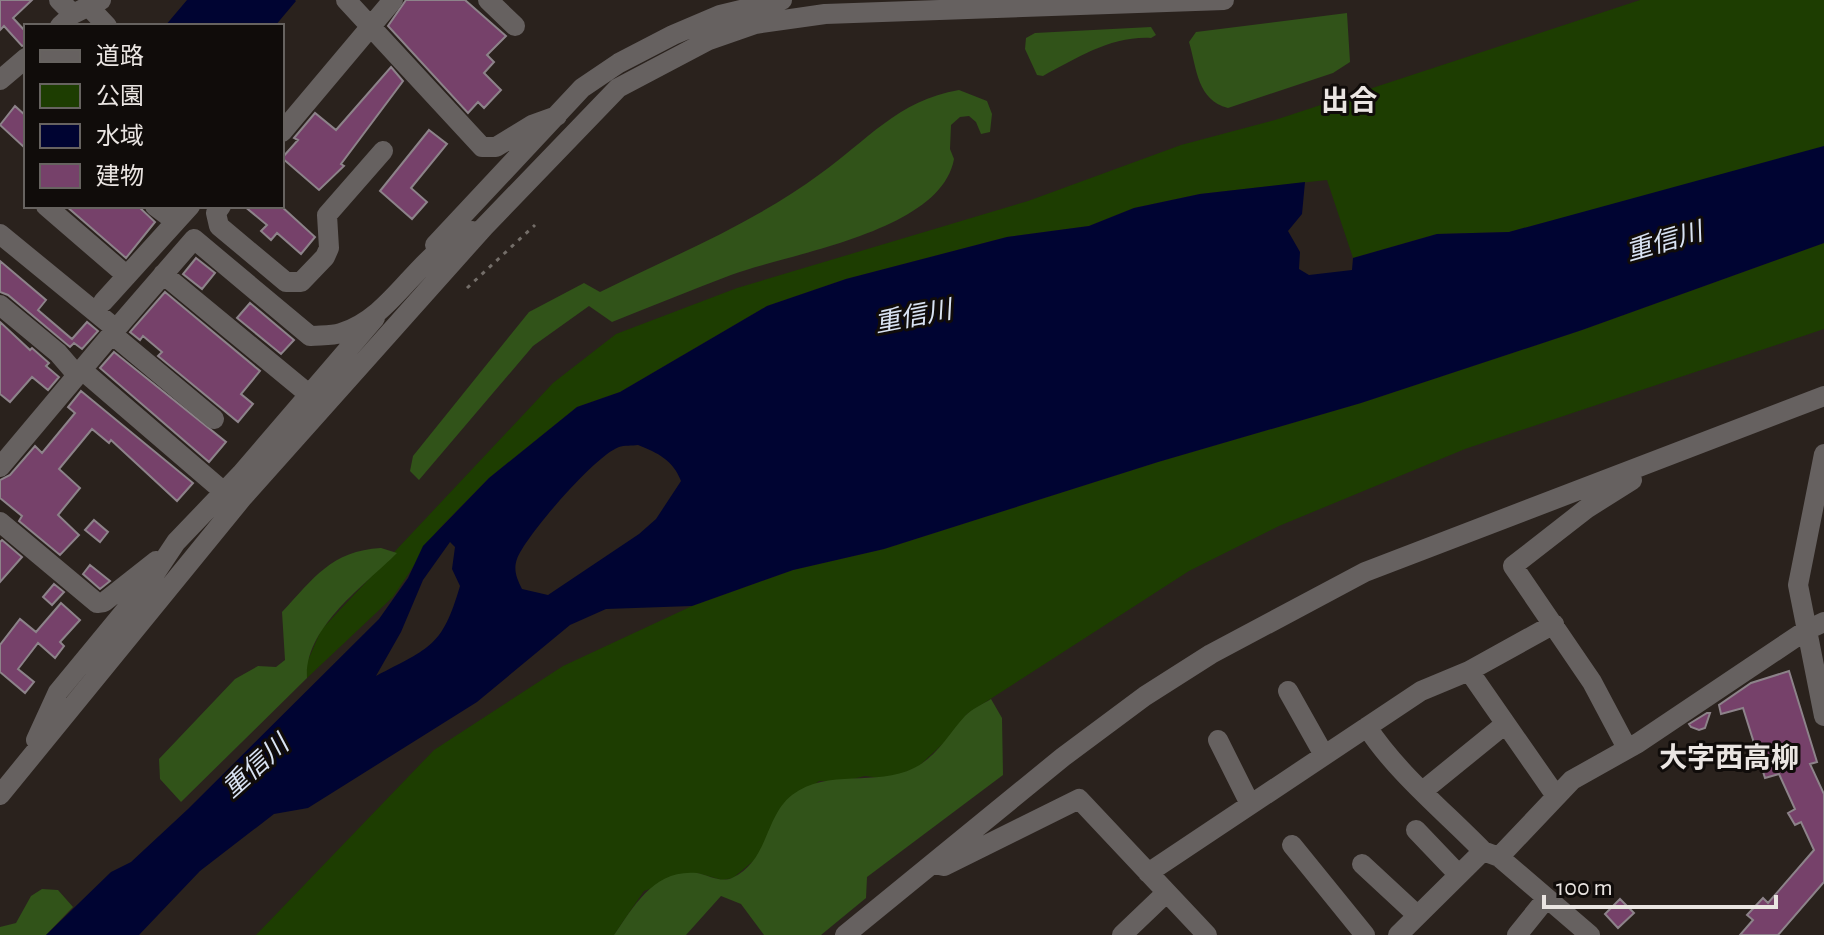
<svg xmlns="http://www.w3.org/2000/svg" width="1824" height="935" viewBox="0 0 1824 935" font-family="'Alegreya Sans','Noto Sans JP',sans-serif">
	<style>
		.green { fill: #1d3d01 }
		.forest { fill: #315319 }
		.water { fill: #000432; fill-rule: evenodd }
		.building { fill: #76416a; stroke: #8d838a; stroke-width: 2 }
		.lines { fill: none; stroke-linecap: round; stroke-linejoin: round }
		.path { stroke: #746e69; stroke-width: 3; stroke-dasharray: 4 6; stroke-linecap: butt }
		.minor { stroke: #666160; stroke-width: 20 }
		.labels { text-anchor: middle; stroke-width: 6; stroke-linejoin: round; paint-order: stroke }
		.water-label { font-size: 26px; font-style: italic; fill: #d9e3f3; stroke: #100c0a }
		.quarter-label { font-size: 28px; font-weight: bold; fill: #eae5e2; stroke: #100c0a }
	</style>
	<rect width="100%" height="100%" fill="#2a221d"/>
	<!-- green -->
	<path class="green" d="M1640,0H1824V150L1509,232L1437,234L1353,258L1327,180L1200,194L1134,208L1089,226L1007,237L846,279L767,306L620,392L577,407L489,478L438,530L393,597L307,678L306,665L321,630L553,383L616,334L737,288L1028,201L1181,145L1275,120Z
		M1824,243V329L1465,449L1279,526L1189,571L967,714L950,737L918,767L888,779L865,776L844,781H819L776,817L757,858L733,878L722,880L697,873L644,891L614,935H256L434,750L563,666L692,606L793,570L884,549L1158,462L1361,403L1582,330Z"/>
	<!-- forest -->
	<path class="forest" d="M1347,13L1350,62L1333,73L1228,108C1197,100 1197,69 1189,42L1196,32Z
		M1151,27L1156,35L1151,38C1111,36 1077,58 1043,76L1037,75L1025,49L1026,38L1035,33Z
		M959,90L987,101L992,114L990,132L981,134L976,122L969,116L960,117L951,125L950,149L954,159C941,232 790,253 731,275C691,290 652,306 612,322L589,306L533,346L419,480L410,471L413,456L529,312L584,283L600,292C673,256 754,223 820,174C867,141 898,100 959,90Z
		M381,548L397,553C364,586 304,628 307,678L181,802L160,779L159,759L235,679L258,666L276,667L285,660L282,612C314,578 331,551 381,548Z
		M991,699L1002,718L1003,775L867,877L866,898L821,935H764L741,904L721,896L686,935H614C635,905 654,869 697,873C708,875 721,883 732,878C769,861 764,817 792,795C828,768 876,787 914,768C937,757 949,733 965,716C972,709 983,704 991,699Z
		M42,889L58,890L73,907L46,935H0V927L16,923L31,896Z"/>
	<!-- water -->
	<path class="water" d="M187,0H295L296,1L275,26H165Z
		M1824,146V243L1582,330L1361,403L1158,462L884,549L793,570L692,606L606,609L570,625L477,702L308,808L274,814L200,871L139,935H46L111,872L131,862L188,809L379,619L408,578L423,546L489,478L577,407L620,392L767,306L846,279L1007,237L1089,226L1134,208L1200,194L1305,182L1302,214L1288,231L1300,252L1299,269L1309,275L1352,270L1353,258L1437,234L1509,232ZM638,445C658,453 673,460 681,481L656,519L639,534L548,595L522,589C517,579 513,570 517,559C526,535 596,455 619,447C624,445 632,446 638,445ZM450,542L455,547L452,569L460,586C442,647 431,647 376,676L401,632L423,580Z"/>
	<!-- building -->
	<path class="building" d="M0,0H32L13,18L26,32V45L22,46L4,26L0,30Z
		M406,0H465L506,36L487,55L494,62L484,73L501,90L484,108L478,102L468,113L388,26Z
		M391,67L403,81L341,164L344,166L319,190L282,158L298,140L294,138L315,113L336,130Z
		M15,106L26,116V149L0,125Z
		M429,130L447,144L411,188L427,202L412,219L380,191Z
		M66,206H138L155,222L126,258Z
		M244,206H281L315,237L301,254L277,233L271,240L261,231L267,225Z
		M196,258L215,273L202,289L183,274Z
		M0,261L46,300L38,310L72,339L87,322L98,331L82,349L74,343L70,347L8,295L0,292Z
		M165,292L260,371L241,394L253,404L238,422L158,356L162,352L143,336L140,340L130,332Z
		M250,303L294,340L281,354L237,318Z
		M0,322L30,350L32,348L49,363L46,366L59,377L48,390L32,377L10,402L0,394Z
		M114,352L226,442L209,462L100,368Z
		M81,391L193,483L177,501L111,440L109,443L92,429L59,469L80,488L58,515L79,535L60,555L19,521L22,516L0,498V480L10,475L35,446L42,453L75,413L68,407Z
		M94,520L108,532L100,542L85,530Z
		M2,540L22,557L0,582V542Z
		M90,565L110,581L100,589L83,574Z
		M54,584L64,592L52,605L43,597Z
		M61,603L80,620L60,642L64,646L55,658L38,643L18,669L34,682L25,693L0,672V645L20,619L36,632Z
		M1789,671L1817,762L1810,764L1824,794V882L1778,935H1740L1753,920L1747,915L1763,898L1768,903L1814,850L1801,822L1795,825L1788,813L1795,809L1779,774L1765,778L1743,708L1721,714L1719,705L1751,683Z
		M1707,713H1710L1705,728L1699,730L1691,727L1689,724Z
		M1620,899L1634,913L1618,928L1605,914Z"/>
	<g class="lines">
		<!-- path -->
		<path class="path" d="M467,288L535,225"/>
		<!-- minor -->
		<path class="minor" d="M59,0L73,14
			M346,0L482,147H496L532,125L557,116
			M488,0L515,26
			M90,8L107,26
			M60,26L73,14L101,0
			M0,80L26,58
			M282,132L393,0
			M46,206L126,275
			M155,206L175,221
			M221,206L216,213L219,226L286,282H301L325,257L329,248L327,215L383,151
			M0,234L116,329L194,239L310,336C320,335 332,336 341,333C396,316 418,250 472,231
			M435,245L582,88L619,63L673,35L720,15L782,0
			M163,274L317,401
			M103,302L190,206
			M0,305L58,353L77,375
			M112,334L214,419
			M82,370L224,492
			M1824,454L1798,585L1824,716
			M0,467L116,329
			M0,522L97,603L104,602L156,561
			M1469,671L1556,796
			M1288,691L1324,755
			M1367,727C1397,773 1444,811 1483,851L1499,857L1590,935
			M36,740L58,692L152,578L176,542L241,474L375,318
			M1218,740L1250,804
			M1627,748L1592,682L1513,566L1586,509L1632,480
			M1424,790L1504,725
			M0,795L243,497L484,227L618,88L709,40L755,24L825,14L1224,0
			M1416,830L1458,874
			M1292,845L1365,935
			M1499,857L1572,780L1638,743L1805,631L1824,622
			M934,864L944,866L1079,799L1207,935
			M1362,864L1417,915
			M1148,873L1421,691L1469,671L1554,624
			M845,935L1063,757L1145,696L1211,654L1365,572L1824,396
			M1122,935L1166,893
			M1398,935L1483,851
			M1517,935L1546,899"/>
	</g>
	<g class="labels">
		<!-- water labels -->
		<g class="water-label">
			<text transform="translate(1664 241) rotate(-16)" y="9">重信川</text>
			<text transform="translate(913 316) rotate(-11)" y="9">重信川</text>
			<text transform="translate(255 766) rotate(-42)" y="9">重信川</text>
		</g>
		<!-- quarter labels -->
		<g class="quarter-label">
			<text x="1349" y="110">出合</text>
			<text x="1729" y="767">大字西高柳</text>
		</g>
	</g>
	<!-- legend -->
	<rect x="24" y="24" width="260" height="184" fill="#100c0a" stroke="#676360" stroke-width="2"/>
	<rect x="40" y="50" width="40" height="12" fill="#666160" stroke="#676360" stroke-width="2"/>
	<text x="96" y="64" font-size="24" fill="#eae5e2">道路</text>
	<rect x="40" y="84" width="40" height="24" fill="#1d3d01" stroke="#676360" stroke-width="2"/>
	<text x="96" y="104" font-size="24" fill="#eae5e2">公園</text>
	<rect x="40" y="124" width="40" height="24" fill="#000432" stroke="#676360" stroke-width="2"/>
	<text x="96" y="144" font-size="24" fill="#eae5e2">水域</text>
	<rect x="40" y="164" width="40" height="24" fill="#76416a" stroke="#676360" stroke-width="2"/>
	<text x="96" y="184" font-size="24" fill="#eae5e2">建物</text>
	<!-- scale -->
	<path d="M1544 895v12h232v-12" fill="none" stroke="#eae5e2" stroke-width="4"/>
	<text x="1556" y="895" font-size="24" fill="#eae5e2" stroke="#100c0a" stroke-width="6" paint-order="stroke">100 m</text>
</svg>
